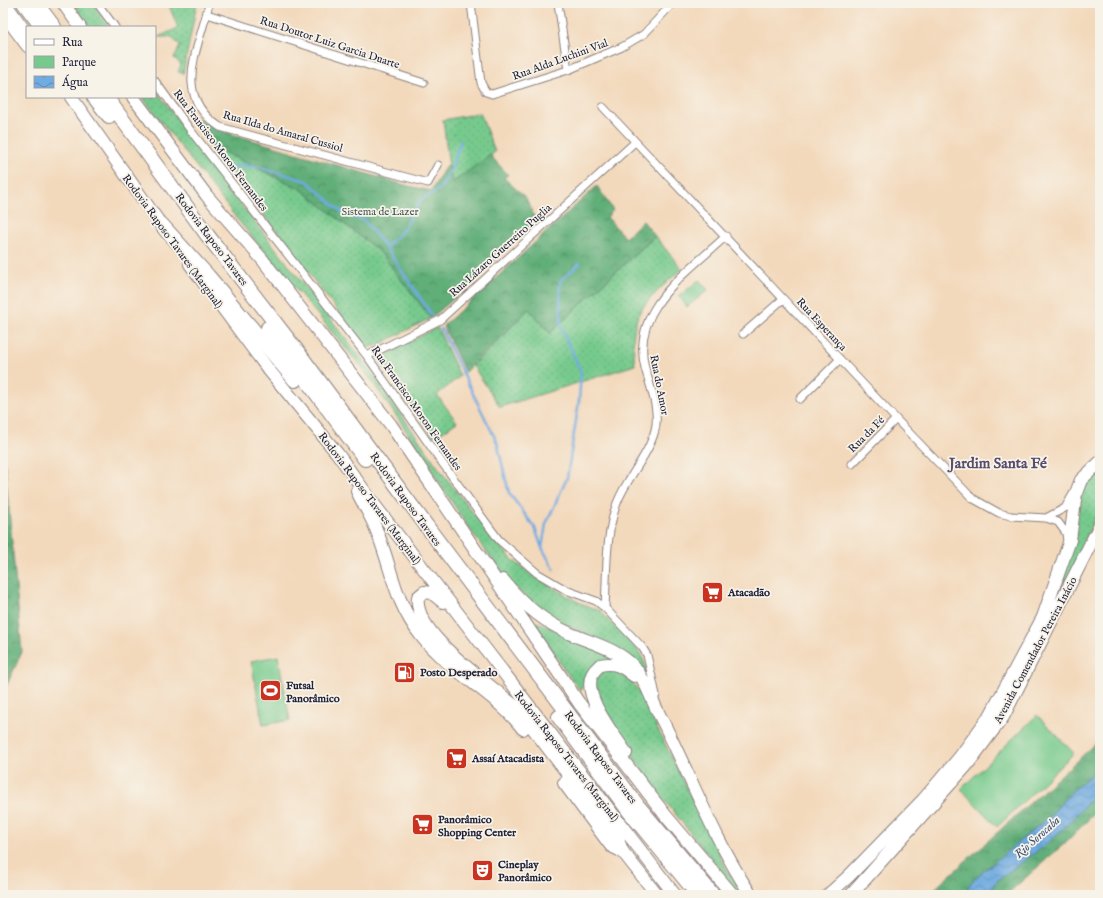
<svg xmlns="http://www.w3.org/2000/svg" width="1103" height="898" viewBox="0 0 1103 898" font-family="'IM FELL English',serif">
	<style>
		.green { fill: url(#green-dots); stroke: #4c7664 }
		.forest { fill: url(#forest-crowns); stroke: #42685a }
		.pitch { fill: #77ca8d; stroke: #4c7664 }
		.water { fill: url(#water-waves); stroke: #49668e }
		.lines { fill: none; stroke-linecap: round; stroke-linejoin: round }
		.stream { stroke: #70abe1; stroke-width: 2.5 }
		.minor-casing { stroke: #8a7e7c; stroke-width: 9 }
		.secondary-casing { stroke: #8a7e7c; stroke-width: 12 }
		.trunk-casing { stroke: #8a7e7c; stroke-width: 14 }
		.motorway-casing { stroke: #8a7e7c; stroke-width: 16 }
		.minor { stroke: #fff; stroke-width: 7 }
		.secondary { stroke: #fff; stroke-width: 10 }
		.trunk { stroke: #fff; stroke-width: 12 }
		.motorway { stroke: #fff; stroke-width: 14 }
		.labels { text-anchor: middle; stroke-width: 3.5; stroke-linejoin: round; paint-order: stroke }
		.street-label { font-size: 11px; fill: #22223b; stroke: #f7f3e8 }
		.park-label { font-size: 11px; fill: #3c5454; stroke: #f7f3e8 }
		.poi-label { font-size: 11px; font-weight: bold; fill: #22223b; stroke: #f7f3e8; text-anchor: start }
		.water-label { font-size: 12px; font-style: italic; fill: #3d5275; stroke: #f7f3e8 }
		.district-label { font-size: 15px; font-weight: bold; fill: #594d6e; stroke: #f7f3e8 }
	</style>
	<defs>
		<pattern id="green-dots" width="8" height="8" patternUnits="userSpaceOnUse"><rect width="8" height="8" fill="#77ca8d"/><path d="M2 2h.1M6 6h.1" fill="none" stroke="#67ad7b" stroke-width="1.8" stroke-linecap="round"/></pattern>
		<pattern id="forest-crowns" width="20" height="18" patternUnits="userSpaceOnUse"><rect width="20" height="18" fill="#61ae78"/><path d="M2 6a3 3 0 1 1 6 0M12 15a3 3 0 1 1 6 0" fill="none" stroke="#508d64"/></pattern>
		<pattern id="water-waves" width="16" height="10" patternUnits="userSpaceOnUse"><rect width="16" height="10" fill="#70abe1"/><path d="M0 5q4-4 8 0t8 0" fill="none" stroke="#5c8bb8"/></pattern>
	</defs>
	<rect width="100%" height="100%" fill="#f7f3e8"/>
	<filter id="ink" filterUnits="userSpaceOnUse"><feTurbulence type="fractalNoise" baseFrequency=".025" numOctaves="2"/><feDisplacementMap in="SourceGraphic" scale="8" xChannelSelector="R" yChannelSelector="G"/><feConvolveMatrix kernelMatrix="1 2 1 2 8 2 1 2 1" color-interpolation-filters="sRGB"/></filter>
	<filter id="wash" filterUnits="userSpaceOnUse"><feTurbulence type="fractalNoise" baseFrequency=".012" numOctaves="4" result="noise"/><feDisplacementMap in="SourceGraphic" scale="16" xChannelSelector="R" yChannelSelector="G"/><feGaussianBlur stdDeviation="0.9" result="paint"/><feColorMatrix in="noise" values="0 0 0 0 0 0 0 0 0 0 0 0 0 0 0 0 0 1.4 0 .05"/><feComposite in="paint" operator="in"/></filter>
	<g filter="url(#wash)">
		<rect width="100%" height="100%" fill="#f3d9bc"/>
		<!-- green -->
		<path class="green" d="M73,3H92L109,27H90Z
			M168,3H197L183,74L178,72L181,64L174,58L180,46L171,37H158L178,28Z
			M155,89L240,203L366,364L440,470L494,540L513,560L533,576L578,602L601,611L609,621L638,650L645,663L648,676L607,643L555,620L534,604L511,584L470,530L399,420L364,370L237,219L142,97H155Z
			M480,113L495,152L481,164L451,183L443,120Z
			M211,146L301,189L380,252L431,318L376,346L368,347L362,343Z
			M655,236L682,269C670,280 641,303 637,319C632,334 633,350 635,365L500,407L473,366L529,309L550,333Z
			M437,327L460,376L437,395L457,422L434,438L380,362L382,357Z
			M1100,469V507L1067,581H1063L1061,578L1081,487Z
			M537,622L592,645L619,662L586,676L581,691L566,672L537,626Z
			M612,669C625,674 631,680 639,691L728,872L746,895H740L665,801L606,721L594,684L597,675L603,670Z"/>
		<!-- forest -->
		<path class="forest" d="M197,118L215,129L408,186L431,191L446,166L449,165L452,183L490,155L508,175L504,178L526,198L535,219L532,225L457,296L431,318L380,252L301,189L211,146L191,122Z
			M597,186L613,210L607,217L625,238L643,221L655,236L550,333L529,309L465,372L443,326Z
			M3,460L5,466L22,652L3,693Z
			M1100,740V808L1065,843L1006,895H928Z"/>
		<!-- pitch -->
		<path class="pitch" d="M699,280L708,290L687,307L679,296Z
			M278,656L290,720L263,725L251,661Z
			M1037,715L1074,753L997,827L961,789Z"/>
		<!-- water -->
		<path class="water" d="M1100,767V789L1067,825L1043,847L999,879L986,895H962L974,879L1050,816L1069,794Z"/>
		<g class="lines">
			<!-- stream -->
			<path class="stream" d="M230,167L242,165L262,168L307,181L345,215L364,220L389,252L431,314
				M386,247L404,229L420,200L440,189L451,170L461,141
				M441,329L497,442L509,493L535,528L542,548L554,569
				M542,548L546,524L567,478L579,401L581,372L561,327L560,281L580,263"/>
		</g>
	</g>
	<g filter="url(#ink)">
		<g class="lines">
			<defs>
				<path id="minor" d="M97,3L115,27
					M209,3C200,48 170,94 220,127L428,183L438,165
					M471,3L481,83L486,92L492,94L568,70L622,47L644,34L673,3
					M558,3L568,70
					M207,14L424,83
					M155,81L191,131L367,356L443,464L499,540L537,573L566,590L596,601L605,608L642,647L647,655L656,695
					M603,107L896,419L972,498L999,513L1011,516L1046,518L1058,522L1066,533L1067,541
					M743,334L783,299
					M367,356L440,320L635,142
					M800,399L840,359
					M852,464L896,419
					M1046,518L1065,508L1073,494
					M605,608C607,573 605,536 617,503C627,477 648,457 655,430C660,411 650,386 645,368C630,308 688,272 726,236"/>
				<path id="secondary" d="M3,15L27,47"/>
				<path id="trunk" d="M5,3L27,34
					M63,3L80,27
					M71,97L166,232
					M133,97L207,196L262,259L391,425L579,703L666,816L733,895
					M190,264L268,369L337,453L376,507L675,895
					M357,491C363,504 371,516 376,529C393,570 393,600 422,637C451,673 495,692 523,729
					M503,580C522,604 544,622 571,634C594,644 618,649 635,668C646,680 651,699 659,714C690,774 713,838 751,895
					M443,602L432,593L424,592L418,597C412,635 494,686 519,710L618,840L623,852L657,895
					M626,753C615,735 582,697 592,675C593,671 597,668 600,665C615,662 622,666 634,676
					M564,783L611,846L623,852
					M828,895L849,876L923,800L959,758L991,714L1043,617L1070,540L1076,493L1081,480L1100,462
					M851,895L967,765L1003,717L1100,525"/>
				<path id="motorway" d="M24,3L42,27
					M39,7L54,27
					M94,97L109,116
					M106,97L208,236L297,351L437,540L638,806L713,895
					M161,224L208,276L295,380
					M268,328L365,459
					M559,717L629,811L698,895"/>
			</defs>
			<!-- minor casing -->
			<use href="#minor" class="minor-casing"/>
			<!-- secondary casing -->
			<use href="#secondary" class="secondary-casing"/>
			<!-- trunk casing -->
			<use href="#trunk" class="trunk-casing"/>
			<!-- motorway casing -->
			<use href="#motorway" class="motorway-casing"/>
			<!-- minor -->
			<use href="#minor" class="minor"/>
			<!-- secondary -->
			<use href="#secondary" class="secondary"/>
			<!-- trunk -->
			<use href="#trunk" class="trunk"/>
			<!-- motorway -->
			<use href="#motorway" class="motorway"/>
		</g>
	</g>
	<!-- icons -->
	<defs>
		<symbol id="supermarket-square" viewBox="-11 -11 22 22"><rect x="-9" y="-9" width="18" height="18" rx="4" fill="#c8321e" stroke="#f7f3e8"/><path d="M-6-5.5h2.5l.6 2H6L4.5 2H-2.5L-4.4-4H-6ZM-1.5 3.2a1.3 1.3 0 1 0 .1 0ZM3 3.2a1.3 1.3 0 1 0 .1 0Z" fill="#fff"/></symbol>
		<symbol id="fuel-square" viewBox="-11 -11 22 22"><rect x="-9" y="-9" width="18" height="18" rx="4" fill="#c8321e" stroke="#f7f3e8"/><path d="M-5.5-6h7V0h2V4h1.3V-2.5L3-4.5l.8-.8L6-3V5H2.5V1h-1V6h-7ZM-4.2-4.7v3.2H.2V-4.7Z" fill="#fff"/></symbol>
		<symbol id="stadium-square" viewBox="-11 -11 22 22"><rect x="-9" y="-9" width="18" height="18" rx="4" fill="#c8321e" stroke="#f7f3e8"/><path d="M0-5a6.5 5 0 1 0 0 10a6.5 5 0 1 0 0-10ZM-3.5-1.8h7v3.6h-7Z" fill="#fff"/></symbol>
		<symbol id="theatre-square" viewBox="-11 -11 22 22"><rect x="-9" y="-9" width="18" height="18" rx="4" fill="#c8321e" stroke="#f7f3e8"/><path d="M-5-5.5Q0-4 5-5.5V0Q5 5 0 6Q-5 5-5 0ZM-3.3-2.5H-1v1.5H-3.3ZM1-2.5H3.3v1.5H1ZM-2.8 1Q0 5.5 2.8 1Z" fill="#fff"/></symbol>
	</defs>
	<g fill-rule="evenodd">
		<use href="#supermarket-square" x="700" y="580" width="25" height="25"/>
		<use href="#fuel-square" x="392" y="660" width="25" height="25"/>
		<use href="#stadium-square" x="258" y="678" width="25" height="25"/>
		<use href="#supermarket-square" x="444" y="746" width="25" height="25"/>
		<use href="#supermarket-square" x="410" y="812" width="25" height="25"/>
		<use href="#theatre-square" x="470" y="858" width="25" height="25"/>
	</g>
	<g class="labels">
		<!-- street labels -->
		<g class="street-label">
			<text transform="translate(330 42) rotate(18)" y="4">Rua Doutor Luiz Garcia Duarte</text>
			<text transform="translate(560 59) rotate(-20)" y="4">Rua Alda Luchini Vial</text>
			<text transform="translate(283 131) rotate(16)" y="4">Rua Ilda do Amaral Cussiol</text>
			<text transform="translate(221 150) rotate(53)" y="4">Rua Francisco Moron Fernandes</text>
			<text transform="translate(212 239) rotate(53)" y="4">Rodovia Raposo Tavares</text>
			<text transform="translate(173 241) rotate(54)" y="4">Rodovia Raposo Tavares (Marginal)</text>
			<text transform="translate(500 250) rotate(-42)" y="4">Rua Lázaro Guerreiro Puglia</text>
			<text transform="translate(822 324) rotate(47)" y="4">Rua Esperança</text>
			<text transform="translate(660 385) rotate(79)" y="4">Rua do Amor</text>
			<text transform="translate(417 408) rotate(55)" y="4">Rua Francisco Moron Fernandes</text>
			<text transform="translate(866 434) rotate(-45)" y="4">Rua da Fé</text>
			<text transform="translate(370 498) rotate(53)" y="4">Rodovia Raposo Tavares (Marginal)</text>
			<text transform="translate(406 499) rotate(54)" y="4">Rodovia Raposo Tavares</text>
			<text transform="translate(1035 650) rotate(-62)" y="4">Avenida Comendador Pereira Inácio</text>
			<text transform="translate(567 756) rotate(52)" y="4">Rodovia Raposo Tavares (Marginal)</text>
			<text transform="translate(601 757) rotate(53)" y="4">Rodovia Raposo Tavares</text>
		</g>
		<!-- park labels -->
		<g class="park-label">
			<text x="380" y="215">Sistema de Lazer</text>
		</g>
		<!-- poi labels -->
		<g class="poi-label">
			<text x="728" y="596">Atacadão</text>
			<text x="420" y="676">Posto Desperado</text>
			<text x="286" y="689">Futsal<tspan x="286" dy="13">Panorâmico</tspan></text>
			<text x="472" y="762">Assaí Atacadista</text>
			<text x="438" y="823">Panorâmico<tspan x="438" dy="13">Shopping Center</tspan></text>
			<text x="498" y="868">Cineplay<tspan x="498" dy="13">Panorâmico</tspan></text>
		</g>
		<!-- water labels -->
		<g class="water-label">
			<text transform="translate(1037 837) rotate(-42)" y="4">Rio Sorocaba</text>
		</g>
		<!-- district labels -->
		<g class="district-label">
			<text x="998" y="468">Jardim Santa Fé</text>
		</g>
	</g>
	<!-- margin -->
	<rect width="1103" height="898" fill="none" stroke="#f7f3e8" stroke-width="16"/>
	<!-- legend -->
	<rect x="26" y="26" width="130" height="72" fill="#f7f3e8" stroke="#a29fa3"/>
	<rect x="34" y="39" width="20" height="6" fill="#ffffff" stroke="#a29fa3"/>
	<text x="62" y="46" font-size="12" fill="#22223b">Rua</text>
	<rect x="34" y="56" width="20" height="12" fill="#77ca8d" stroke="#a29fa3"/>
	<text x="62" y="66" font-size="12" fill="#22223b">Parque</text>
	<rect x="34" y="76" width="20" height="12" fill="url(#water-waves)" stroke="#a29fa3"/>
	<text x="62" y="86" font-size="12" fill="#22223b">Água</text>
</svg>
